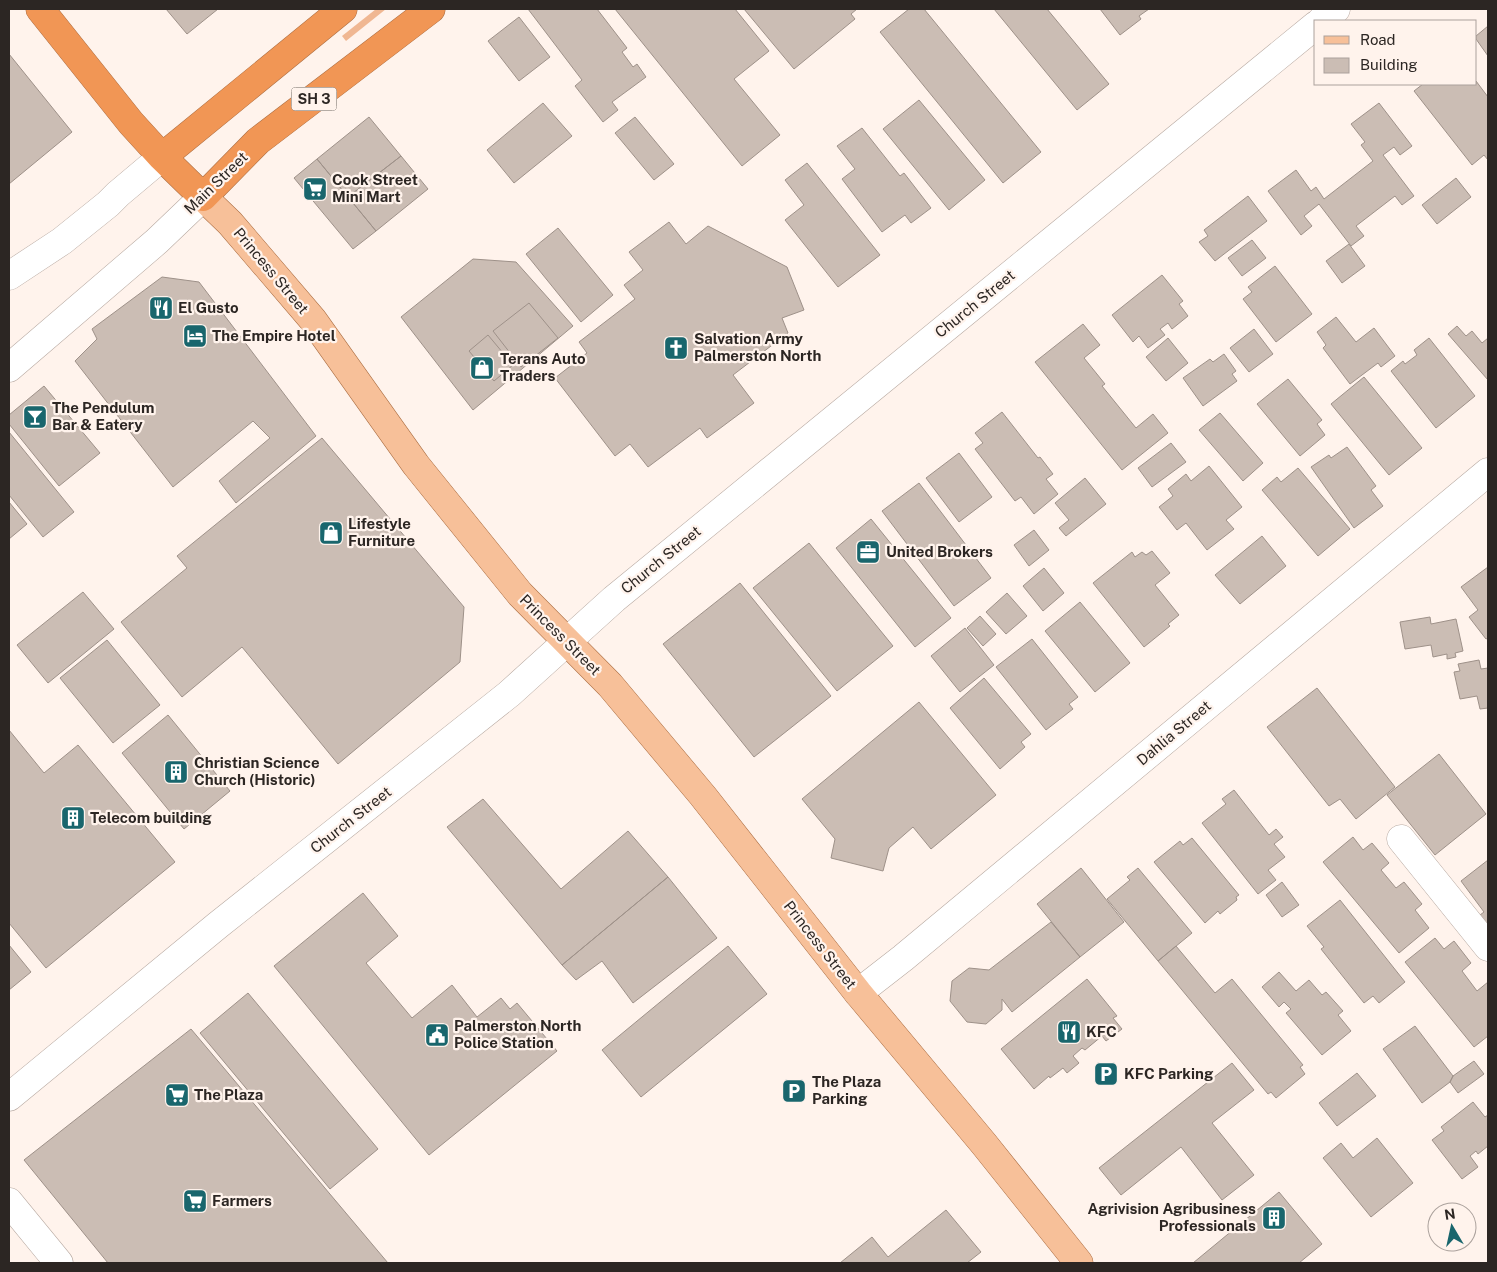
<svg xmlns="http://www.w3.org/2000/svg" width="1497" height="1272" viewBox="0 0 1497 1272" font-family="'Public Sans',sans-serif">
	<style>
		.green { fill: #f0b792 }
		.building { fill: #cbbdb4; stroke: #9e9189 }
		.lines { fill: none; stroke-linecap: round; stroke-linejoin: round }
		.minor-casing { stroke: #b7a9a1; stroke-width: 29 }
		.major-casing { stroke: #ac6f44; stroke-width: 29 }
		.highway-casing { stroke: #ac6f44; stroke-width: 29 }
		.minor { stroke: #fff; stroke-width: 28 }
		.major { stroke: #f7c099; stroke-width: 28 }
		.highway { stroke: #f19655; stroke-width: 28 }
		.labels { text-anchor: middle; stroke-width: 4.5; stroke-linejoin: round; paint-order: stroke }
		.shield { fill: #fff3ec; stroke: #6b645f; stroke-width: 1 }
		.shield-label { font-size: 14px; font-weight: bold; fill: #2c2623 }
		.poi-label { font-size: 15px; font-weight: bold; fill: #2c2623; stroke: #fff3ec; text-anchor: start }
		.street-label { font-size: 15px; fill: #2c2623; stroke: #fff3ec }
	</style>
	<rect width="100%" height="100%" fill="#fff3ec"/>
	<!-- green -->
	<path class="green" d="M376,9H386L346,41L342,36Z"/>
	<!-- building -->
	<path class="building" d="M166,9H218L187,34Z
		M528,9H597L627,48L622,52L633,67L637,64L646,77L612,102L618,110L603,122L575,86L582,80Z
		M615,9H735L769,51L734,79L780,135L742,166Z
		M744,9H857L851,14L855,19L794,69Z
		M909,9H924L1041,152L1003,183L880,32Z
		M994,9H1047L1109,84L1077,110Z
		M1100,9H1149L1139,16L1141,19L1120,35Z
		M519,17L550,57L519,81L488,41Z
		M1488,26V56L1476,39V36Z
		M9,54L72,132L9,184Z
		M1476,81L1488,97V160L1484,155L1472,165L1414,91L1423,84H1476Z
		M919,100L985,180L949,210L883,129Z
		M543,103L572,136L514,183L487,150Z
		M1379,103L1412,146L1400,155L1394,147L1383,155L1414,196L1402,205L1395,196L1356,226L1364,236L1351,246L1319,204L1304,216L1312,226L1301,235L1268,191L1296,170L1311,191L1316,187L1324,199L1373,161L1361,145L1365,142L1351,124Z
		M369,117L401,156L348,197L317,159Z
		M635,117L674,164L654,180L615,133Z
		M862,128L900,176L904,173L931,208L911,223L905,215L882,232L842,179L855,169L837,146Z
		M401,156L428,189L376,231L348,197Z
		M317,159L376,231L353,249L294,178Z
		M807,163L880,255L838,287L785,220L804,205L785,180Z
		M1456,178L1471,197L1437,224L1422,205Z
		M1248,196L1267,221L1215,261L1199,242L1208,236L1204,230Z
		M669,222L686,244L708,226L787,267L804,310L782,318L788,333L733,375L754,403L707,438L700,428L648,467L630,444L615,456L555,378L587,353L579,342L635,299L624,285L643,270L629,252Z
		M558,228L613,295L581,322L526,254Z
		M1252,240L1266,258L1242,276L1228,258Z
		M1349,244L1365,266L1342,283L1326,261Z
		M473,259L516,262L573,326L473,410L401,317Z
		M1275,266L1312,314L1276,342L1243,299L1252,292L1248,287Z
		M1162,275L1183,301L1179,304L1188,316L1172,329L1168,323L1160,329L1165,335L1148,348L1139,336L1133,342L1112,315Z
		M162,277L199,282L316,436L236,503L219,481L270,438L253,421L173,487L75,361L97,339L92,329Z
		M529,303L558,338L521,367L493,331Z
		M1336,317L1356,342L1374,328L1395,356L1381,367L1378,363L1350,384L1323,348L1326,345L1317,332Z
		M1083,324L1100,345L1084,358L1105,384L1102,386L1136,428L1153,414L1168,433L1122,470L1035,362Z
		M1457,326L1466,336L1472,331L1482,343L1488,338V380L1448,334Z
		M1254,329L1273,354L1249,372L1230,348Z
		M488,335L513,365L494,381L469,351Z
		M1168,338L1188,363L1166,381L1146,357Z
		M1429,338L1475,396L1436,428L1391,371L1403,361L1405,364L1417,355L1414,350Z
		M1224,354L1236,371L1232,374L1237,381L1203,406L1183,378L1210,359L1213,362Z
		M1364,377L1422,448L1389,475L1331,404Z
		M1288,379L1322,420L1317,424L1325,435L1300,456L1257,404Z
		M44,386L100,453L59,486L9,424V415Z
		M1002,412L1038,458L1040,457L1053,474L1046,479L1058,494L1034,514L1021,497L1015,501L975,449L983,443L975,433Z
		M1220,413L1263,463L1243,481L1199,430Z
		M9,432L74,512L43,537L9,495Z
		M322,438L464,607L460,662L338,764L242,647L182,697L121,622L187,568L177,556Z
		M1171,443L1186,462L1152,487L1138,468Z
		M1347,447L1376,486L1371,490L1383,506L1354,528L1311,467L1329,455L1331,458Z
		M959,453L992,497L959,522L926,478Z
		M1209,466L1242,507L1226,520L1234,529L1207,550L1186,523L1177,530L1159,507L1173,496L1168,489L1186,474L1191,481Z
		M1298,468L1350,529L1318,556L1262,490L1277,477L1281,482Z
		M1085,478L1106,504L1066,536L1059,528L1069,520L1055,503Z
		M919,483L991,578L954,606L882,511Z
		M9,502L27,524L9,539Z
		M871,519L951,618L915,647L836,548Z
		M1034,530L1049,550L1029,566L1014,545Z
		M1262,536L1286,566L1240,604L1215,575Z
		M809,543L893,646L837,691L753,588Z
		M1152,551L1170,573L1155,585L1179,615L1168,624L1170,626L1144,647L1093,583L1132,552L1135,557L1142,552L1146,555Z
		M1488,567V638L1486,639L1469,617L1478,610L1461,587Z
		M1044,568L1064,593L1043,611L1023,586Z
		M740,583L831,696L754,757L663,644Z
		M83,592L114,629L48,683L17,645Z
		M1007,593L1027,616L1006,634L986,612Z
		M1080,602L1130,663L1095,692L1045,631Z
		M980,616L996,634L983,646L967,628Z
		M1430,617L1431,624L1456,619L1463,651L1455,653L1456,657L1447,659V654L1433,657L1431,645L1405,649L1400,622Z
		M965,628L994,665L960,692L931,656Z
		M1032,639L1078,697L1069,704L1073,709L1046,730L996,667Z
		M107,640L160,705L113,743L60,678Z
		M1479,660L1481,669L1488,668V708L1480,709L1477,696L1460,699L1454,672L1460,671L1458,664Z
		M984,678L1031,734L1021,742L1025,747L1000,769L950,708Z
		M1317,688L1395,787L1356,819L1340,799L1329,806L1267,727Z
		M919,702L996,795L931,849L913,827L889,848L883,871L831,858L835,839L802,799Z
		M168,715L230,791L184,829L122,753Z
		M9,730L44,773L78,745L175,862L46,968L9,923Z
		M1439,754L1486,814L1435,855L1387,795Z
		M1234,790L1269,835L1276,829L1283,837L1274,844L1285,857L1268,870L1276,880L1258,894L1202,823L1226,804L1222,799Z
		M483,799L561,889L628,831L668,877L562,965L447,827Z
		M1353,837L1363,850L1372,843L1389,863L1381,870L1396,888L1404,882L1422,904L1415,910L1429,928L1399,953L1323,862Z
		M1192,838L1239,895L1236,897L1237,900L1220,914L1218,911L1205,923L1154,862L1180,841L1183,845Z
		M1488,860V933L1476,918L1484,912L1461,881Z
		M1081,868L1124,922L1080,957L1037,904Z
		M1138,868L1192,933L1158,961L1107,899L1130,880L1127,877Z
		M668,877L717,938L633,1003L602,961L576,980L562,965Z
		M1282,882L1299,905L1282,917L1266,895Z
		M363,893L398,936L366,963L412,1018L452,985L477,1017L501,998L510,1009L517,1003L557,1051L429,1155L274,966Z
		M1340,900L1405,982L1379,1003L1373,996L1364,1003L1321,949L1324,947L1307,926Z
		M1051,922L1080,957L1012,1012L1002,999V1010L986,1024L967,1022L950,1001L952,981L969,968L989,970Z
		M1435,938L1444,949L1454,941L1471,963L1462,971L1477,991L1488,982V1036L1474,1047L1405,962Z
		M9,945L31,972L9,990Z
		M728,946L767,994L641,1097L602,1050Z
		M1176,946L1215,993L1232,979L1303,1065L1300,1067L1305,1074L1276,1098L1271,1092L1268,1094L1158,961Z
		M1279,972L1296,991L1309,980L1322,995L1326,992L1343,1011L1338,1015L1351,1031L1322,1055L1286,1013L1291,1009L1284,1002L1279,1007L1262,987Z
		M1087,979L1117,1016L1113,1018L1122,1029L1106,1041L1102,1036L1085,1050L1082,1048L1073,1056L1079,1063L1067,1073L1063,1068L1050,1078L1049,1076L1034,1089L1001,1049Z
		M248,993L378,1149L330,1189L200,1033Z
		M1415,1026L1453,1076L1450,1082L1422,1103L1383,1049Z
		M191,1029L388,1263H108L24,1160Z
		M1474,1061L1484,1074L1458,1093L1450,1082L1453,1076Z
		M1232,1063L1254,1090L1212,1123L1254,1175L1222,1200L1181,1147L1121,1195L1099,1168Z
		M1357,1073L1376,1096L1337,1126L1319,1103Z
		M1473,1102L1485,1117L1488,1115V1146L1478,1154L1476,1151L1470,1156L1478,1167L1462,1179L1432,1140L1444,1131L1441,1127Z
		M1377,1138L1413,1183L1371,1217L1323,1158L1341,1143L1353,1158Z
		M1279,1192L1322,1244L1299,1263H1193Z
		M946,1210L981,1252L967,1263H840L872,1237L888,1257Z"/>
	<g class="lines">
		<defs>
			<path id="minor" d="M1321,21L1336,9
				M9,276L62,241L108,204L118,194L162,157
				M9,368L157,241L203,197
				M1401,839L1488,947
				M858,993L903,958L1488,472
				M9,1097L218,925L509,694L614,599L1316,25
				M9,1202L59,1263"/>
			<path id="major" d="M203,197L230,223L313,320L416,465L520,594L610,685L703,796L858,993L984,1144L1079,1263"/>
			<path id="highway" d="M40,9L131,123L162,157L203,197L258,141L431,9
				M162,157L343,9"/>
		</defs>
		<!-- minor casing -->
		<use href="#minor" class="minor-casing"/>
		<!-- major casing -->
		<use href="#major" class="major-casing"/>
		<!-- highway casing -->
		<use href="#highway" class="highway-casing"/>
		<!-- minor -->
		<use href="#minor" class="minor"/>
		<!-- major -->
		<use href="#major" class="major"/>
		<!-- highway -->
		<use href="#highway" class="highway"/>
	</g>
	<!-- icons -->
	<defs>
		<symbol id="supermarket-square" viewBox="-11 -11 22 22"><rect x="-9" y="-9" width="18" height="18" rx="4" fill="#19666d" stroke="#fff3ec"/><path d="M-6-5.5h2.5l.6 2H6L4.5 2H-2.5L-4.4-4H-6ZM-1.5 3.2a1.3 1.3 0 1 0 .1 0ZM3 3.2a1.3 1.3 0 1 0 .1 0Z" fill="#fff"/></symbol>
		<symbol id="restaurant-square" viewBox="-11 -11 22 22"><rect x="-9" y="-9" width="18" height="18" rx="4" fill="#19666d" stroke="#fff3ec"/><path d="M-5-6h1v4h1v-4h1v4h1v-4h1v5L-1.5 .5V6h-2V.5L-5-1ZM5-6V6H3V1.5H1.5Q1.5-4 5-6Z" fill="#fff"/></symbol>
		<symbol id="hotel-square" viewBox="-11 -11 22 22"><rect x="-9" y="-9" width="18" height="18" rx="4" fill="#19666d" stroke="#fff3ec"/><path d="M-6-4.5h1.5V1H6V5H4.5V3h-9V5H-6ZM-4 0a1.8 1.8 0 1 1 3.6 0ZM.5 0V-2.5h3Q6-2.5 6 0Z" fill="#fff"/></symbol>
		<symbol id="church-square" viewBox="-11 -11 22 22"><rect x="-9" y="-9" width="18" height="18" rx="4" fill="#19666d" stroke="#fff3ec"/><path d="M-1.2-6h2.4v3.5h3.3v2.4h-3.3V6h-2.4V-.1h-3.3v-2.4h3.3Z" fill="#fff"/></symbol>
		<symbol id="shop-square" viewBox="-11 -11 22 22"><rect x="-9" y="-9" width="18" height="18" rx="4" fill="#19666d" stroke="#fff3ec"/><path d="M-5-2.5h2.3a2.7 3.5 0 0 1 5.4 0H5L5.5 6h-11ZM-1.5-2.5h3a1.5 2.3 0 0 0-3 0Z" fill="#fff"/></symbol>
		<symbol id="bar-square" viewBox="-11 -11 22 22"><rect x="-9" y="-9" width="18" height="18" rx="4" fill="#19666d" stroke="#fff3ec"/><path d="M-6-5H6L.8 .8V4.5H3.5V6h-7V4.5H-.8V.8Z" fill="#fff"/></symbol>
		<symbol id="office-square" viewBox="-11 -11 22 22"><rect x="-9" y="-9" width="18" height="18" rx="4" fill="#19666d" stroke="#fff3ec"/><path d="M-6-3h4V-5.5h4V-3h4V5H-6ZM-1-4.5V-3h2v-1.5ZM-6 0V1H6V0Z" fill="#fff"/></symbol>
		<symbol id="building-square" viewBox="-11 -11 22 22"><rect x="-9" y="-9" width="18" height="18" rx="4" fill="#19666d" stroke="#fff3ec"/><path d="M-4-6H4V6H1V3H-1V6H-4ZM-2.5-4.3h1.7v1.8h-1.7ZM.8-4.3h1.7v1.8H.8ZM-2.5-1h1.7V.8h-1.7ZM.8-1h1.7V.8H.8Z" fill="#fff"/></symbol>
		<symbol id="civic-square" viewBox="-11 -11 22 22"><rect x="-9" y="-9" width="18" height="18" rx="4" fill="#19666d" stroke="#fff3ec"/><path d="M-.6-6.5H3V-4.5H.6V-3L4-1V1h2V6H-6V1h2V-1L-.6-3ZM-1.2 2.5V6h2.4V2.5Z" fill="#fff"/></symbol>
		<symbol id="parking-square" viewBox="-11 -11 22 22"><rect x="-9" y="-9" width="18" height="18" rx="4" fill="#19666d" stroke="#fff3ec"/><path d="M-3.5-5.5H1a3.5 3.5 0 0 1 0 7H-1V5.5H-3.5ZM-1-3.4V-.6H.8a1.4 1.4 0 0 0 0-2.8Z" fill="#fff"/></symbol>
	</defs>
	<g fill-rule="evenodd">
		<use href="#supermarket-square" x="301" y="175" width="28" height="28"/>
		<use href="#restaurant-square" x="147" y="294" width="28" height="28"/>
		<use href="#hotel-square" x="181" y="322" width="28" height="28"/>
		<use href="#church-square" x="662" y="334" width="28" height="28"/>
		<use href="#shop-square" x="468" y="354" width="28" height="28"/>
		<use href="#bar-square" x="21" y="403" width="28" height="28"/>
		<use href="#shop-square" x="317" y="519" width="28" height="28"/>
		<use href="#office-square" x="854" y="538" width="28" height="28"/>
		<use href="#building-square" x="162" y="758" width="28" height="28"/>
		<use href="#building-square" x="59" y="804" width="28" height="28"/>
		<use href="#restaurant-square" x="1055" y="1018" width="28" height="28"/>
		<use href="#civic-square" x="423" y="1021" width="28" height="28"/>
		<use href="#parking-square" x="1092" y="1060" width="28" height="28"/>
		<use href="#parking-square" x="780" y="1077" width="28" height="28"/>
		<use href="#supermarket-square" x="163" y="1081" width="28" height="28"/>
		<use href="#supermarket-square" x="181" y="1187" width="28" height="28"/>
		<use href="#building-square" x="1260" y="1204" width="28" height="28"/>
	</g>
	<g class="labels">
		<!-- shield labels -->
		<rect class="shield" x="291.5" y="87.5" width="45" height="23" rx="4"/>
		<g class="shield-label">
			<text x="314" y="104">SH 3</text>
		</g>
		<!-- poi labels -->
		<g class="poi-label">
			<text x="332" y="185">Cook Street<tspan x="332" dy="17">Mini Mart</tspan></text>
			<text x="178" y="313">El Gusto</text>
			<text x="212" y="341">The Empire Hotel</text>
			<text x="694" y="344">Salvation Army<tspan x="694" dy="17">Palmerston North</tspan></text>
			<text x="500" y="364">Terans Auto<tspan x="500" dy="17">Traders</tspan></text>
			<text x="52" y="413">The Pendulum<tspan x="52" dy="17">Bar &amp; Eatery</tspan></text>
			<text x="348" y="529">Lifestyle<tspan x="348" dy="17">Furniture</tspan></text>
			<text x="886" y="557">United Brokers</text>
			<text x="194" y="768">Christian Science<tspan x="194" dy="17">Church (Historic)</tspan></text>
			<text x="90" y="823">Telecom building</text>
			<text x="454" y="1031">Palmerston North<tspan x="454" dy="17">Police Station</tspan></text>
			<text x="1086" y="1037">KFC</text>
			<text x="1124" y="1079">KFC Parking</text>
			<text x="812" y="1087">The Plaza<tspan x="812" dy="17">Parking</tspan></text>
			<text x="194" y="1100">The Plaza</text>
			<text x="212" y="1206">Farmers</text>
			<text x="1256" y="1214" text-anchor="end">Agrivision Agribusiness<tspan x="1256" dy="17">Professionals</tspan></text>
		</g>
		<!-- street labels -->
		<g class="street-label">
			<text transform="translate(216 183) rotate(-44)" y="5">Main Street</text>
			<text transform="translate(271 271) rotate(50)" y="5">Princess Street</text>
			<text transform="translate(975 304) rotate(-39)" y="5">Church Street</text>
			<text transform="translate(661 560) rotate(-39)" y="5">Church Street</text>
			<text transform="translate(560 635) rotate(45)" y="5">Princess Street</text>
			<text transform="translate(1174 733) rotate(-40)" y="5">Dahlia Street</text>
			<text transform="translate(351 820) rotate(-38)" y="5">Church Street</text>
			<text transform="translate(820 945) rotate(52)" y="5">Princess Street</text>
		</g>
	</g>
	<!-- border -->
	<rect width="1497" height="1272" fill="none" stroke="#2c2623" stroke-width="20"/>
	<!-- legend -->
	<rect x="1314" y="20" width="162" height="65" fill="#fff3ec" stroke="#aba19c"/>
	<rect x="1324" y="36" width="25" height="8" fill="#f7c099" stroke="#aba19c"/>
	<text x="1360" y="45" font-size="15" fill="#2c2623">Road</text>
	<rect x="1324" y="58" width="25" height="15" fill="#cbbdb4" stroke="#aba19c"/>
	<text x="1360" y="70" font-size="15" fill="#2c2623">Building</text>
	<!-- north arrow -->
	<g transform="translate(1452 1227) rotate(351)"><circle r="24" fill="#fff3ec" stroke="#aba19c"/>
	<path d="M0-4L9 19L0 12L-9 19Z" fill="#19666d"/>
	<text y="-8" font-size="14" font-weight="bold" text-anchor="middle" fill="#2c2623">N</text>
	</g>
</svg>
